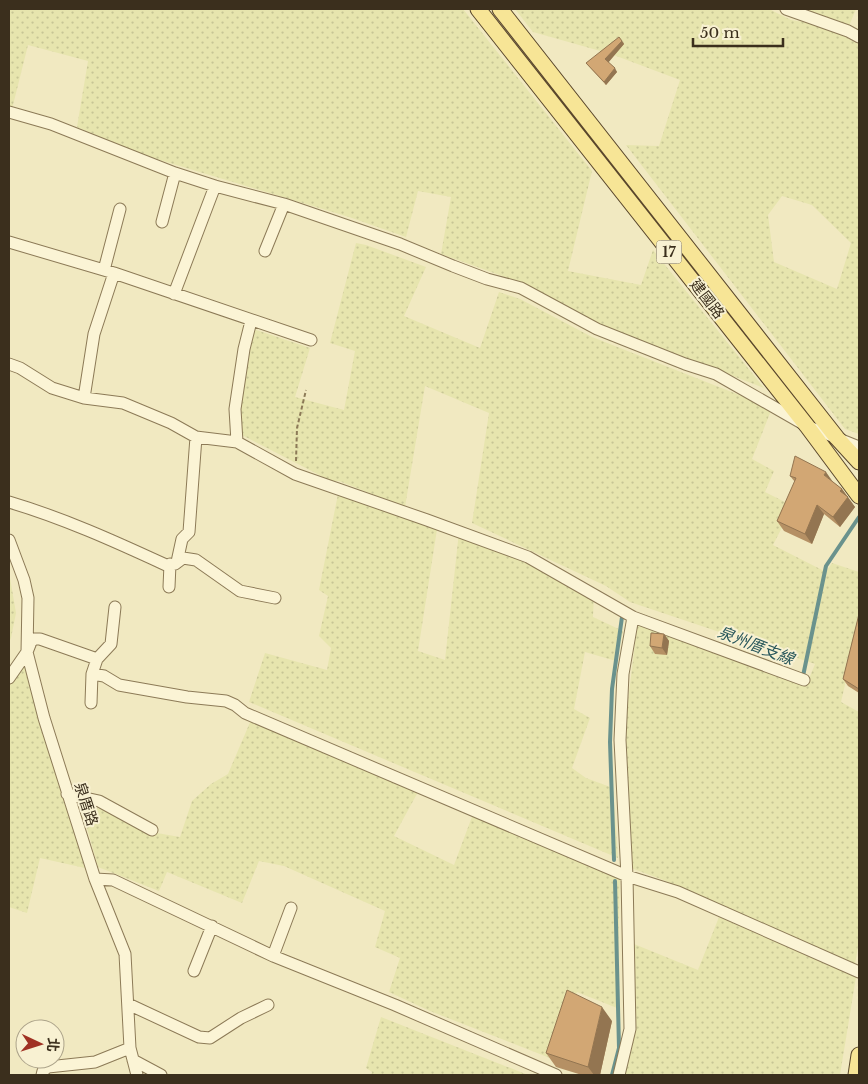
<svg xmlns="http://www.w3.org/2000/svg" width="868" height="1084" viewBox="0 0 868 1084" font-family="'Libre Baskerville','Noto Sans TC',serif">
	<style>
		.farmland { fill: url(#farmland-dots); fill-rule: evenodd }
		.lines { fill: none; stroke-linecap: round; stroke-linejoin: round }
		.stream { stroke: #6a928d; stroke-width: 4 }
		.minor-casing { stroke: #8c7a57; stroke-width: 13 }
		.major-casing { stroke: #5a472c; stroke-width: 17 }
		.path { stroke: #8c7a57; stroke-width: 2; stroke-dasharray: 4 2.5; stroke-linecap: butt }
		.minor { stroke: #fbf4d5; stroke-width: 11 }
		.major { stroke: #f7e596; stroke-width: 15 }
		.wall { fill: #b59064 }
		.shaded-wall { fill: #937551 }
		.building { fill: #d2a774; stroke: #937551 }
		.labels { text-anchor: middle; stroke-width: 4; stroke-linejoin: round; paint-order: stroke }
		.shield { fill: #f8f1d2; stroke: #746953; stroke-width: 1 }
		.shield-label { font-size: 14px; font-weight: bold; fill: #3b2f1d }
		.street-label { font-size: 15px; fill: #3b2f1d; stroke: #f8f1d2 }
		.water-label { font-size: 16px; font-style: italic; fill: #2b595c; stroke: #f8f1d2 }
	</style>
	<defs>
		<pattern id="farmland-dots" width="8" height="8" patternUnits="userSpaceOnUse" patternTransform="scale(1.25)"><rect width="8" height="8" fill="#e7e5ae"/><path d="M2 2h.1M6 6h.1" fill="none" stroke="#c7c595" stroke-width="1.8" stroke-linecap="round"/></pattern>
	</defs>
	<rect width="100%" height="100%" fill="#f1e9c1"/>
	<!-- farmland -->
	<path class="farmland" d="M9,9H463L592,171L568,271L641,285L653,250L764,388L601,325L530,286L441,254L451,197L418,191L406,237L349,217L140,154L77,127L88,61L28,45L12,109L9,108Z
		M515,9H769L791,20L822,25L859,44V434L845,429L626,145L659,146L680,80L611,54L533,32ZM782,196L812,205L851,243L837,289L774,262L768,215Z
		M794,9H856L849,26Z
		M356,243L366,245L426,267L404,316L480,348L499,292L520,299L592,337L772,408L752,459L774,471L765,492L793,506L773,545L826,572L832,563L859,572V624L841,702L859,712V941L855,964L666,881L631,868L625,749L627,709L638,619L808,681L815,664L630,602L606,586L472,523L489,413L425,386L405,507L339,481H331L238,433V401L245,380L253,329L310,348L295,397L344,410L355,351L330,343Z
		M339,489L438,523L418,651L445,660L459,532L594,594L593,617L623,631L616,661L585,652L574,709L590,718L572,768L586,778L613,788L618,858L249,702L265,653L327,670L331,648L319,636L328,596L319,590Z
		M9,572L16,613L11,638L9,642Z
		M22,655L85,868L40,858L27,913L9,907V674Z
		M251,720L419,790L394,836L454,865L473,814L620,875L617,1008L577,992L555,1060L430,1011L389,992L400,958L375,947L385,911L284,866L259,861L242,903L167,872L159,891L98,867L81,807L96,808L116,814L151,832L180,837L192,801L211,784L228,774Z
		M719,917L856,977L840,1075H625L634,1028V944L698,970Z
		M381,1017L528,1075H371L372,1072L366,1068Z"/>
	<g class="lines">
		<!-- stream -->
		<path class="stream" d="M803,676L826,566L859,517
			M614,860L610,742L612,689L622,617
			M612,1075L619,1048L615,881"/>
		<defs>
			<path id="minor" d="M786,9L848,31L859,37
				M9,112L51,124L175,173L215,186L284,204L400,244L453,266L487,279L521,288L597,329L685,364L716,374L807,426L859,447
				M162,222L175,173
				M9,242L114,273L311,340
				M265,251L284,204
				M104,270L120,209
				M174,294L215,186
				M9,364L20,368L52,388L84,398L123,403L171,423L196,437L237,442L295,474L427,520L528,557L633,617L804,680
				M84,398L94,334L114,273
				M237,442L235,409L244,349L251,321
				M9,502C63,518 114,541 166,565L175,564L183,558L196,560L240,591L275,598
				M9,540L24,580L28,598L27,652L44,718L95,879L125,954L130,1048L137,1075
				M177,562L182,539L189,532L196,437
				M169,587L170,564
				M97,659L111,644L115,607
				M9,678L27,652L31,642L34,639H40L97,659L92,674L104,676L119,685L187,697L226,701L235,705L245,713L627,876L678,892L859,972
				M91,703L92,674
				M67,794L99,801L152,830
				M95,879L113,880L273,956L395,1005L556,1075
				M273,956L291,908
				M194,971L212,926
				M128,1004L199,1037L210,1038L241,1018L268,1005
				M133,1060L161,1075
				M42,1075L43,1071L48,1067L95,1062L130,1048
				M619,1075L630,1029L627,876L620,740L623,674L633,617"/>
			<path id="major" d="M478,9L807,426L859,496
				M500,9L837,438L859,462
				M856,1075L859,1055"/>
		</defs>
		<!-- minor casing -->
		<use href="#minor" class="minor-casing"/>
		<!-- major casing -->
		<use href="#major" class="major-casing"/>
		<!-- path -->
		<path class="path" d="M296,461L297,428L306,390"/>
		<!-- minor -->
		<use href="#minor" class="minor"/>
		<!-- major -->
		<use href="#major" class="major"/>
	</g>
	<!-- wall -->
	<path class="wall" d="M622,41L624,44L608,62L617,72L606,85L586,63Z
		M790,476L833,482L842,489L855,507L840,527L824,514L812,544L784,531L777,521L795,482Z
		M859,614V693L848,686L843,679Z
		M664,634L669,641L667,655L655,654L650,646Z
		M612,1021L600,1075H582L556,1067L546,1053Z"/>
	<!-- shaded-wall -->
	<path class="shaded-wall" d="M622,41L624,44L608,63L605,59Z
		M615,68L617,72L606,85L604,82Z
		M826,472L833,482L824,475Z
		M842,489L855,507L840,527L833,517L840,491Z
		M817,505L824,514L812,544L805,534Z
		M664,634L669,641L667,655L662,648Z
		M602,1007L612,1021L600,1075H594L588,1067Z"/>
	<!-- building -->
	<path class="building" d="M619,37L622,41L605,59L615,68L604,82L586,63Z
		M795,456L826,472L824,475L842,489L840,491L848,497L833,517L817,505L805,534L777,521L796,478L790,476Z
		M859,614V689L843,679Z
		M651,633L664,634L662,648L650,646Z
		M567,990L602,1007L588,1067L546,1053Z"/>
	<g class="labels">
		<!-- shield labels -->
		<rect class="shield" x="656.5" y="240.5" width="25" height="23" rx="4"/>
		<g class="shield-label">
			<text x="669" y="257">17</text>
		</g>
		<!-- street labels -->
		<g class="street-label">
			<text transform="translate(707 299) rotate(52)" y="5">建國路</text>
			<text transform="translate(86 804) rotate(72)" y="5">泉厝路</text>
		</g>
		<!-- water labels -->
		<g class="water-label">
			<text transform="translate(756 645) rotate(21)" y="6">泉州厝支線</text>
		</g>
	</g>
	<!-- border -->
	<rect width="868" height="1084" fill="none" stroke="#3b2f1d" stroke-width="20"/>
	<!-- north arrow -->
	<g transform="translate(40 1044) rotate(94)"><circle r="24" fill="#f8f1d2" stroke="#aca38a"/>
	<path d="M0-4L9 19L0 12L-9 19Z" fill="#a03123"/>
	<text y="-8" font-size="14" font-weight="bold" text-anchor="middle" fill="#3b2f1d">北</text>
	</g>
	<!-- scale -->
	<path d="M693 38v8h90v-8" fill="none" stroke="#3b2f1d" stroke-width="2.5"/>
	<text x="700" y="38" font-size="15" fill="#3b2f1d" stroke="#f8f1d2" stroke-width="4" paint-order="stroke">50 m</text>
</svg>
